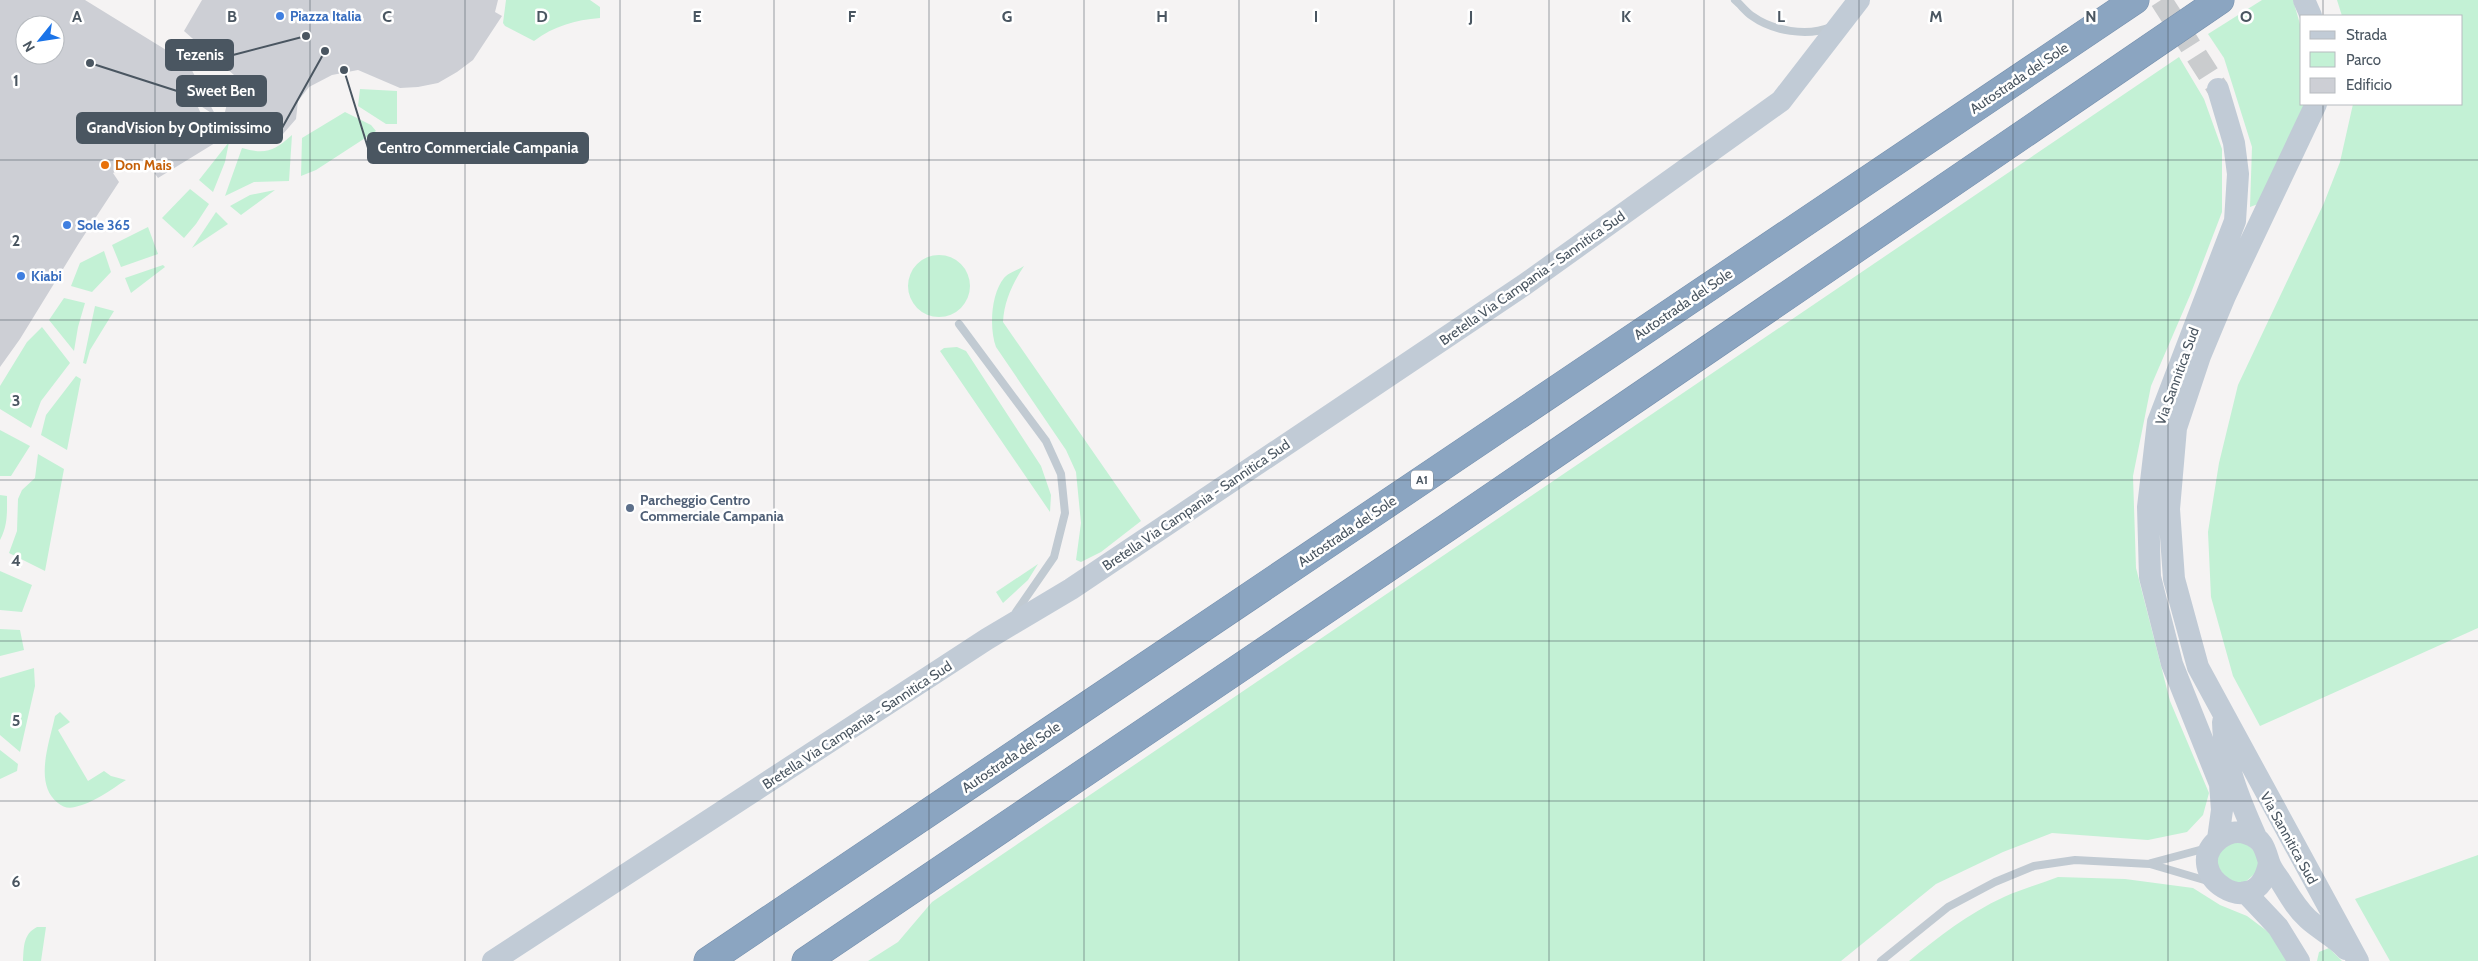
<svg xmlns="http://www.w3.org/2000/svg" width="2478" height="961" viewBox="0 0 2478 961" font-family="Cabin,sans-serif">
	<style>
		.green { fill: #c3f1d5 }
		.building { fill: #cdcfd5; fill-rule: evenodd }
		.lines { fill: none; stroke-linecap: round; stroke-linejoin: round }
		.secondary-tunnel { stroke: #caccce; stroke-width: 22; stroke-dasharray: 22 11; stroke-linecap: butt }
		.highway-casing { stroke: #7690ad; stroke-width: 29 }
		.lane { stroke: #c1cad2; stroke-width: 8 }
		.secondary { stroke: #c1cbd6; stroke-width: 22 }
		.highway { stroke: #8ba5c1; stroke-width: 28 }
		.grid { fill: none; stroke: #4a5661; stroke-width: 1; stroke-opacity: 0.55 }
		.shop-dot { fill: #3f7fe0; stroke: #fff; stroke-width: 2 }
		.food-dot { fill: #e8710a; stroke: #fff; stroke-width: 2 }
		.service-dot { fill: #5c6f8a; stroke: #fff; stroke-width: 2 }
		.labels { text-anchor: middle; stroke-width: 5; stroke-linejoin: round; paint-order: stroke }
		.shield { fill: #fff; stroke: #808990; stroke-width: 1 }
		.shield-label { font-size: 12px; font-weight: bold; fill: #4a5661 }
		.shop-label { font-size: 14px; font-weight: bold; fill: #366cbe; stroke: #fff; text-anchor: start }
		.street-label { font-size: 14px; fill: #4a5661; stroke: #fff }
		.food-label { font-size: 14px; font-weight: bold; fill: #c56008; stroke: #fff; text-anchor: start }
		.service-label { font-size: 14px; font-weight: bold; fill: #4e5e75; stroke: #fff; text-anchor: start }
		.grid-label { font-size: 16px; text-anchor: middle; font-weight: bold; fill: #4a5661; stroke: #fff; stroke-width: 5; stroke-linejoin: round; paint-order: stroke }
		.leader { fill: none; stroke: #4a5661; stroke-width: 2 }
		.callout-dot { fill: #4a5661; stroke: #fff; stroke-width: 2 }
		.callout { fill: #4a5661; stroke: #4a5661; stroke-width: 2 }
		.callout-label { font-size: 15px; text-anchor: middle; font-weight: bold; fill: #fff }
	</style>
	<rect width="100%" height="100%" fill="#f5f3f3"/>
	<!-- green -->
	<path class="green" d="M506,0H590L600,7V18C575,20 554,26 534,41L505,26L503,23Z
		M2262,0H2293L2302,31V104H2305L2258,204L2250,207L2252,147L2224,58L2208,34Z
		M2337,0H2478V628L2260,726L2233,676L2211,597L2208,532L2219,463L2238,385L2324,203L2340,162L2353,104H2462V16H2342Z
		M2179,57L2204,99L2222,149V212L2191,293L2151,386L2133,476L2136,568L2170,701L2209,793L2203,815L2187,832L2148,840L2052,833L2003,852L1936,884L1841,961H868L898,942L932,902Z
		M360,89L397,91V124H386L358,106Z
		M345,112L371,125L376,131L316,170L301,176L302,138Z
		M292,135L289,181L254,182L225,196L242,148C266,155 274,151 292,135Z
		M229,142L225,162L213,192L199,180Z
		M190,189L209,204L196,224L184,238L162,218Z
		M275,190L241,215L230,206L250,195Z
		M216,212L228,224L192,248Z
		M148,227L158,254L121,267L112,245Z
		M104,251L111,272L92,292L71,286L80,263Z
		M908 286a31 31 0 1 1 62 0a31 31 0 1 1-62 0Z
		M163,265L165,267L131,293L125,278Z
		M1024,266C1013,283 1004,301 1003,322L1141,521L1101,552L1081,562L1076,560L1081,523L1076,472L1066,450L996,347C989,328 991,294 1004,278C1008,273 1018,270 1024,266Z
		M64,298L85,303L78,327L74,351L49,320Z
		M95,306L114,311L90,350L86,364L83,363Z
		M42,327L70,363L41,401L31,428L0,409V386L27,342Z
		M957,347L966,351L1041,466L1051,495L1050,512L940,351L944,348Z
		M76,376L81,379L67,450L41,435L46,415Z
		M0,430L30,446L11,476H0Z
		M38,454L64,469L45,571L9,553L17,531L18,499L22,490L35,478Z
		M0,495L7,496C7,512 8,525 0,540Z
		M1038,564L1028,580L1003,603L996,592Z
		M0,571L32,585L22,612L0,610Z
		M0,629L20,630L24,650L0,656Z
		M34,668L35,686L20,752L0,735V678Z
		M60,712L70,722L58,730L88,781L104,771L111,776L126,780C110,790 94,803 75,807C68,809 63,807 58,803C33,784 50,741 55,716Z
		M0,750L18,764L17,771L0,779Z
		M2236,834L2267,863L2235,891L2211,857Z
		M2478,855V961H2390L2355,899Z
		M2058,877L2125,879L2193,888L2220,905L2247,916L2275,937L2290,961H1909C1938,937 1969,913 2004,897C2021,889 2040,884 2058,877Z
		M37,927H46L41,961H23C24,947 23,934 37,927Z
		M2329,948L2342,961H2317L2319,952Z"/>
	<!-- building -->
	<path class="building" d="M0,0H85L171,53L177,42L216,116L196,103L215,143L158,178L144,158L113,173L119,182L79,243L20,339L0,367ZM25,25H55V55H25Z
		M202,0H498L495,12L502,16L473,60L457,72L438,83L418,87L400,88L358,70L332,75L309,87L298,101L296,119L283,134L267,141L251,139L223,120L234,75L184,31Z"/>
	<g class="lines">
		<!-- secondary-tunnel -->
		<path class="secondary-tunnel" d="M2161,0L2218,89"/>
		<defs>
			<path id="highway" d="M708,961L2135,0
				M806,961L1448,527L2220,0"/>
		</defs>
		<!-- highway casing -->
		<use href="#highway" class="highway-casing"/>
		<!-- lane -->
		<path class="lane" d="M1735,0C1741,5 1746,12 1752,16C1773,31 1807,37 1831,27
			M959,324L1046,441L1061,474L1065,513L1054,557L1016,612
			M2151,863L2207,848
			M1881,961L1948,907L1995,882L2034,866L2075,860L2150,864L2211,882"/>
		<!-- secondary -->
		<path class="secondary" d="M2304,0L2311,16
			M2316,104L2225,296L2200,356L2176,428L2169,509L2174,579L2198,667L2358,961
			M2223,722C2224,763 2239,799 2256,837
			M2218,839L2222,810L2220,784L2172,664L2150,577L2148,507L2158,422L2235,221L2238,174L2234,143L2218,89
			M2269,863C2257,928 2177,872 2219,839C2227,833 2238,830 2248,834C2263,839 2265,849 2269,862C2271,869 2277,876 2281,882C2289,895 2296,908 2308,919C2320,930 2335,937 2346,949
			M2245,892L2278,927L2299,961
			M493,961L987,639L1071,589L1524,285L1781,101L1859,0"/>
		<!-- highway -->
		<use href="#highway" class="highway"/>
	</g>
	<!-- grid -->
	<path class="grid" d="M155,0V961M310,0V961M465,0V961M620,0V961M774,0V961M929,0V961M1084,0V961M1239,0V961M1394,0V961M1549,0V961M1704,0V961M1859,0V961M2013,0V961M2168,0V961M2323,0V16M2323,104V961M0,160H2478M0,320H2478M0,480H2478M0,641H2478M0,801H2478"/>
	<!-- markers -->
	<g class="shop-dot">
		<circle cx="280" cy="16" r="5"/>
		<circle cx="67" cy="225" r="5"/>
		<circle cx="21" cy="276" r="5"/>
	</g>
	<circle class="food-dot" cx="105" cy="165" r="5"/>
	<circle class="service-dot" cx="630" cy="508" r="5"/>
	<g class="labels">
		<!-- shield labels -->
		<rect class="shield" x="1411" y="470.5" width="22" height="19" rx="4"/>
		<g class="shield-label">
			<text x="1422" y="484">A1</text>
		</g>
		<!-- shop labels -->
		<g class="shop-label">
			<text x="290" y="21">Piazza Italia</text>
			<text x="77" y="230">Sole 365</text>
			<text x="31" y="281">Kiabi</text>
		</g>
		<!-- street labels -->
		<g class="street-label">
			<text transform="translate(2019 78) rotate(-34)" y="5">Autostrada del Sole</text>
			<text transform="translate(1532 278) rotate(-35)" y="5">Bretella Via Campania - Sannitica Sud</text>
			<text transform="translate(1683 304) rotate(-34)" y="5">Autostrada del Sole</text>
			<text transform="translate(2177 376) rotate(-70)" y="5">Via Sannitica Sud</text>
			<text transform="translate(1196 505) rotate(-34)" y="5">Bretella Via Campania - Sannitica Sud</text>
			<text transform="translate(1347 531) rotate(-34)" y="5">Autostrada del Sole</text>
			<text transform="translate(857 725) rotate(-33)" y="5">Bretella Via Campania - Sannitica Sud</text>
			<text transform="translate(1011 757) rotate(-34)" y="5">Autostrada del Sole</text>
			<text transform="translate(2289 838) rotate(61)" y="5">Via Sannitica Sud</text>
		</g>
		<!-- food labels -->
		<g class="food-label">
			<text x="115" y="170">Don Mais</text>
		</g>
		<!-- service labels -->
		<g class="service-label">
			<text x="640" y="505">Parcheggio Centro<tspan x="640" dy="16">Commerciale Campania</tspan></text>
		</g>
	</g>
	<g class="grid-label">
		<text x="77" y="22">A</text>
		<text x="232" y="22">B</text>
		<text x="387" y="22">C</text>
		<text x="542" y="22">D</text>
		<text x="697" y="22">E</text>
		<text x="852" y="22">F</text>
		<text x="1007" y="22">G</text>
		<text x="1162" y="22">H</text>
		<text x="1316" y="22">I</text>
		<text x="1471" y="22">J</text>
		<text x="1626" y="22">K</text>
		<text x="1781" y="22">L</text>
		<text x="1936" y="22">M</text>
		<text x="2091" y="22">N</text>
		<text x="2246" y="22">O</text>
		<text x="16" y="86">1</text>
		<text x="16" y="246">2</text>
		<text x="16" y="406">3</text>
		<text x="16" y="566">4</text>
		<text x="16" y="726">5</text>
		<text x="16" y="887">6</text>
	</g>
	<!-- callouts -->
	<path class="leader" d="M306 36L233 55M90 63L177 91M325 51L282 128M344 70L368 148"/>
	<g class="callout-dot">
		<circle cx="306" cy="36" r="5"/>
		<circle cx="90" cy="63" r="5"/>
		<circle cx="325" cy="51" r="5"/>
		<circle cx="344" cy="70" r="5"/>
	</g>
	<g class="callout">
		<rect x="166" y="40" width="67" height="30" rx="5"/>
		<rect x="177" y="76" width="89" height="30" rx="5"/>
		<rect x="77" y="113" width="205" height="30" rx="5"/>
		<rect x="368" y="133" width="220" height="30" rx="5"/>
	</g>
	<g class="callout-label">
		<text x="200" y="60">Tezenis</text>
		<text x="221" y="96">Sweet Ben</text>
		<text x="179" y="133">GrandVision by Optimissimo</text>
		<text x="478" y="153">Centro Commerciale Campania</text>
	</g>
	<!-- legend -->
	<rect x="2300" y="15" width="162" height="90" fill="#ffffff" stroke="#b7bbc0"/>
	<rect x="2310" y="31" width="25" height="8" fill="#c1cbd6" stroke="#b7bbc0"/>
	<text x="2346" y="40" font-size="15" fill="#4a5661">Strada</text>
	<rect x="2310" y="52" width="25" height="15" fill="#c3f1d5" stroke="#b7bbc0"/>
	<text x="2346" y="65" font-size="15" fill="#4a5661">Parco</text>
	<rect x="2310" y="78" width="25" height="15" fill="#cdcfd5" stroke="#b7bbc0"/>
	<text x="2346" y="90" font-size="15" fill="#4a5661">Edificio</text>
	<!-- north arrow -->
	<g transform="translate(40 40) rotate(240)"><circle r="24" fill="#ffffff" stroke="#b7bbc0"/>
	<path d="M0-4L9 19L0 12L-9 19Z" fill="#1a73e8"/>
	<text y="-8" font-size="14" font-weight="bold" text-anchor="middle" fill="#4a5661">N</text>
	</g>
</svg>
